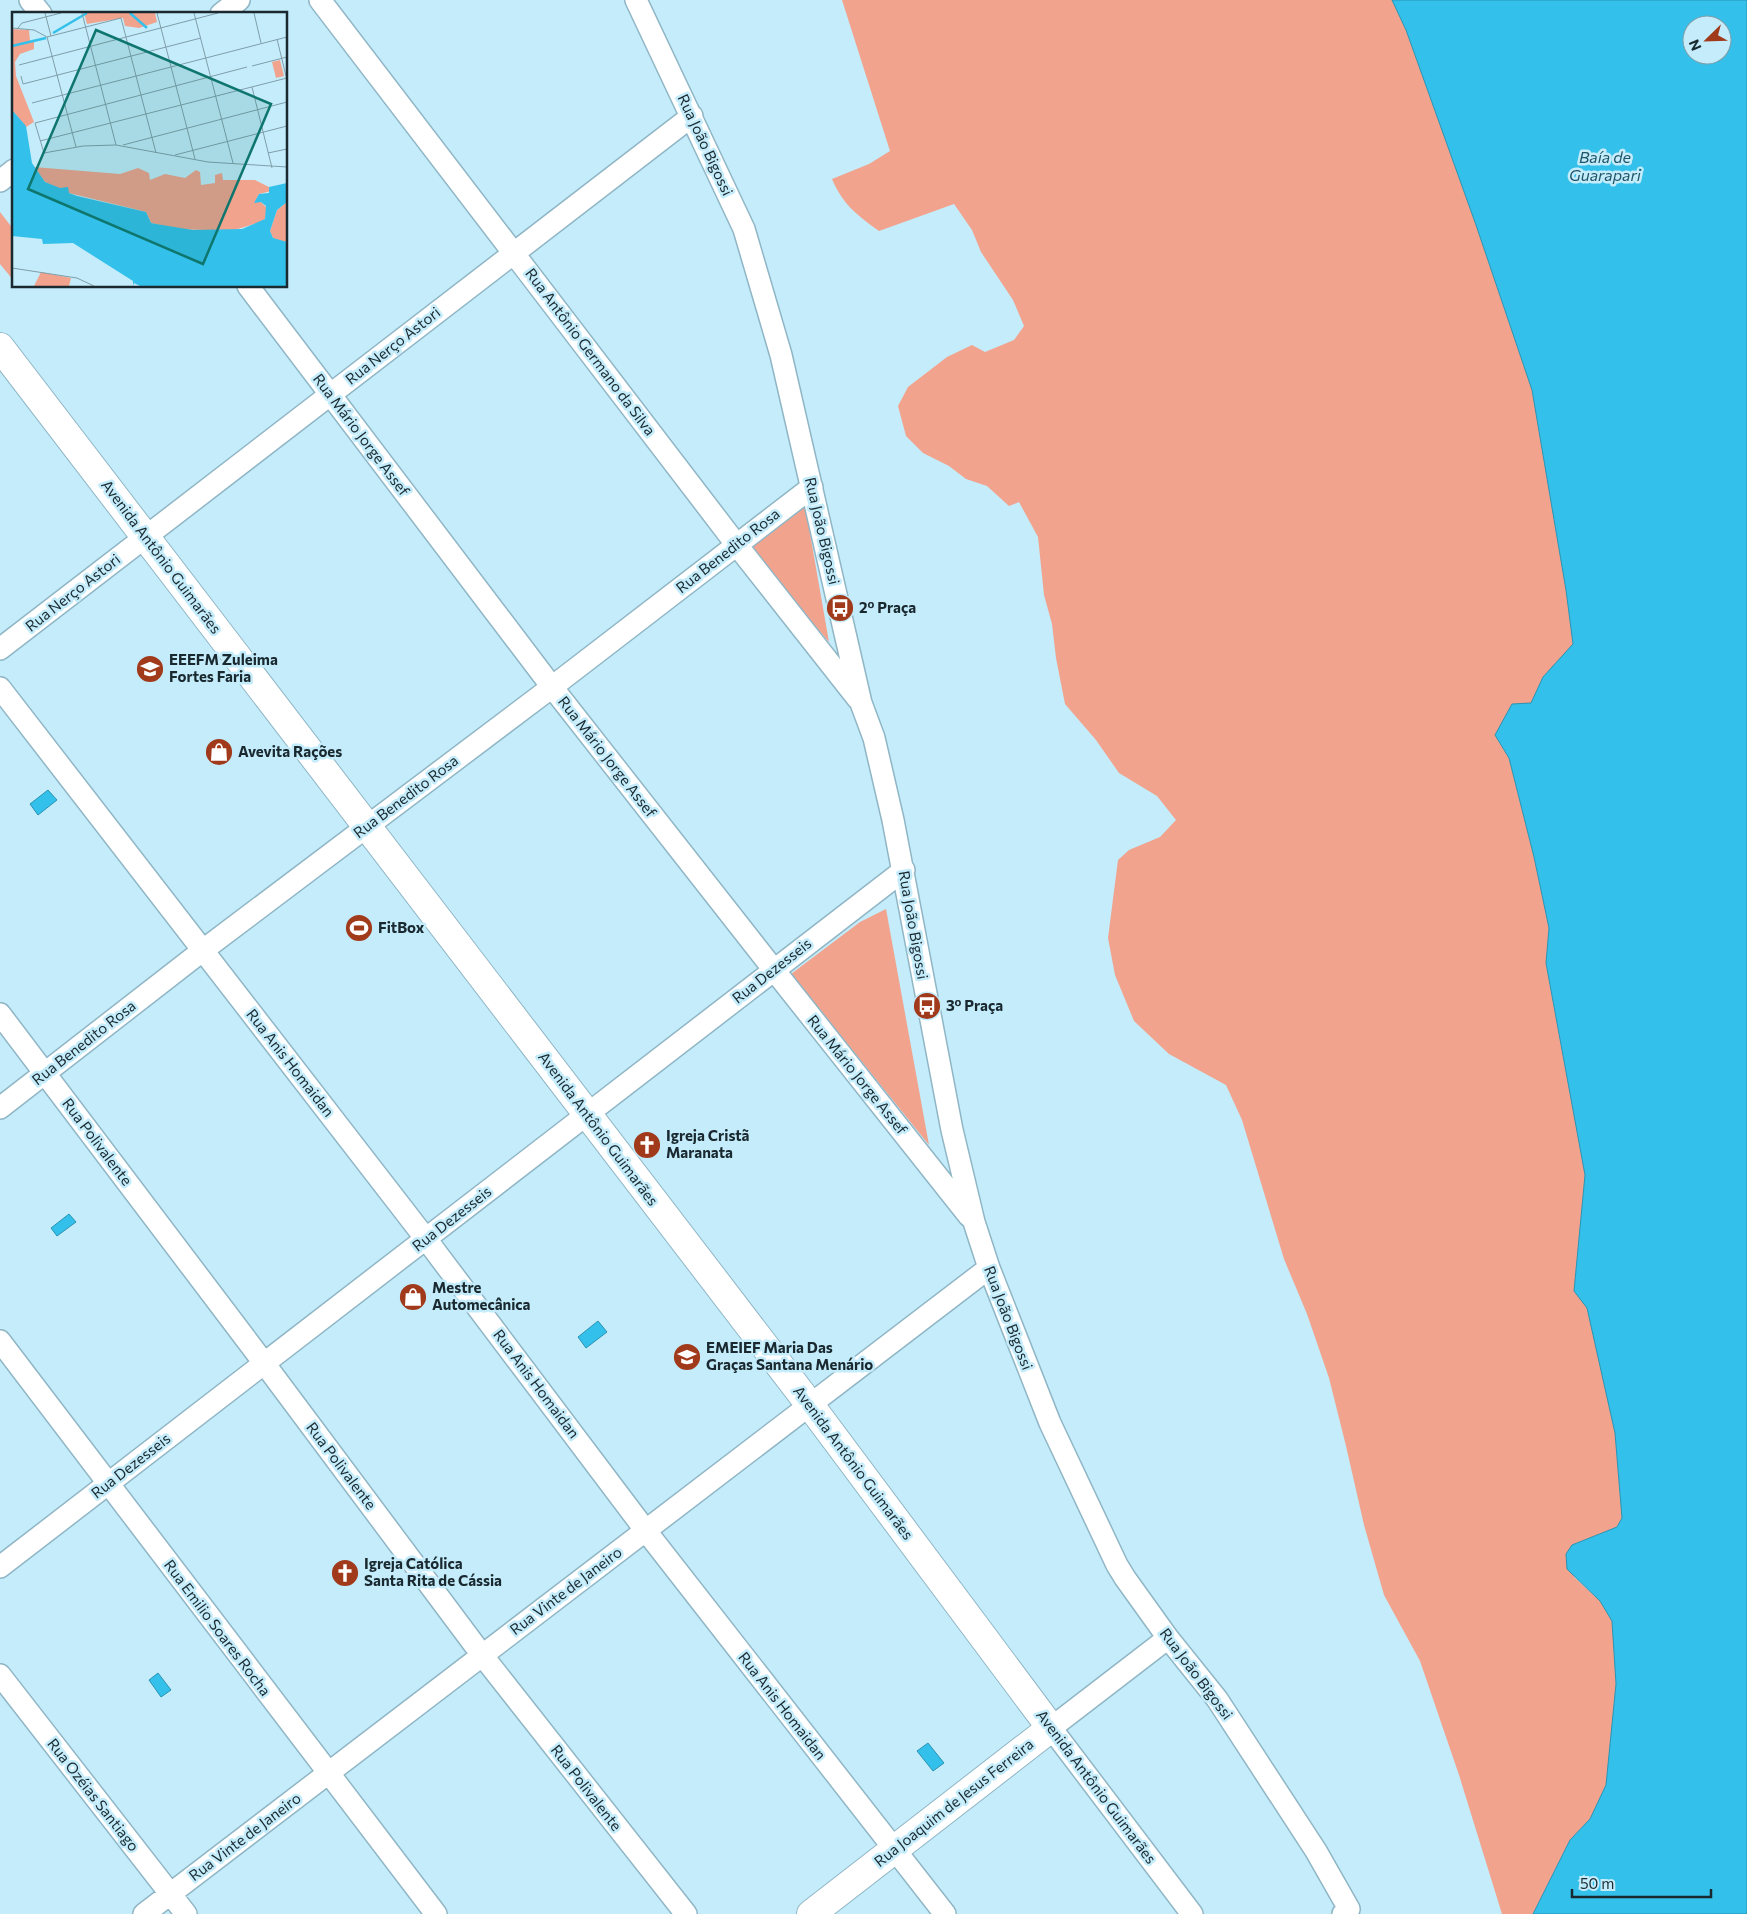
<svg xmlns="http://www.w3.org/2000/svg" width="1747" height="1914" viewBox="0 0 1747 1914" font-family="Commissioner,sans-serif">
	<style>
		.green { fill: #f2a38d }
		.water { fill: #33c0ea; stroke: #2b93b2; fill-rule: evenodd }
		.lines { fill: none; stroke-linecap: round; stroke-linejoin: round }
		.street-casing { stroke: #90b6c5; stroke-width: 24 }
		.secondary-casing { stroke: #90b6c5; stroke-width: 30 }
		.street { stroke: #fff; stroke-width: 21 }
		.secondary { stroke: #fff; stroke-width: 28 }
		.labels { text-anchor: middle; stroke-width: 5; stroke-linejoin: round; paint-order: stroke }
		.street-label { font-size: 15px; fill: #19292f; stroke: #c4ecfb }
		.poi-label { font-size: 15px; font-weight: bold; fill: #19292f; stroke: #c4ecfb; text-anchor: start }
		.water-label { font-size: 16px; font-style: italic; fill: #1f5567; stroke: #c4ecfb }
		.inset-river { fill: none; stroke: #33c0ea; stroke-width: 2.5 }
		.inset-road { fill: none; stroke: #809ea9; stroke-width: 1 }
		.view { fill: #0f766e; fill-opacity: 0.15; stroke: #0f766e; stroke-width: 2.5 }
		.inset-edge { fill: none; stroke: #19292f; stroke-width: 2.5 }
	</style>
	<rect width="100%" height="100%" fill="#c4ecfb"/>
	<!-- green -->
	<path class="green" d="M842,0H1392L1406,30L1476,225L1532,390L1566,590L1573,645L1543,677L1531,704L1495,735L1509,758L1534,857L1549,928L1546,964L1585,1175L1574,1291L1587,1307L1615,1433L1622,1518L1617,1527L1572,1545L1574,1577L1600,1601L1612,1621L1616,1684L1606,1785L1590,1819L1570,1840L1533,1914H1502L1459,1775L1420,1661L1384,1595L1364,1525L1346,1446L1329,1378L1307,1314L1284,1259L1242,1120L1226,1085L1169,1054L1134,1021L1115,975L1108,938L1118,860L1129,850L1160,837L1176,820L1157,796L1119,773L1096,740L1065,704L1056,658L1052,624L1044,595L1038,537L1019,502L1009,506L987,486L966,479L949,466L923,453L906,436L898,406L908,387L947,357L972,345L985,352L1014,340L1024,326L1013,300L981,252L972,230L954,204L879,231C857,215 843,205 832,179L869,164L890,151Z
		M0,212L14,230V281L0,264Z
		M805,505L829,642L747,546Z
		M886,909L929,1145L791,974L860,922Z"/>
	<!-- water -->
	<path class="water" d="M1392,0H1747V1914H1533L1570,1840L1590,1819L1606,1785L1616,1684L1612,1621L1600,1601L1567,1569L1566,1554L1572,1545L1617,1527L1622,1518L1615,1433L1587,1308L1574,1291L1585,1175L1546,963L1549,928L1534,857L1509,758L1495,735L1512,704L1531,703L1543,677L1573,644L1566,590L1532,390L1476,225L1406,30ZM1692,25H1722V55H1692Z
		M48,790L57,800L38,815L30,804Z
		M69,1214L76,1222L57,1236L51,1228Z
		M598,1321L607,1332L586,1348L578,1337Z
		M158,1673L171,1690L161,1697L149,1680Z
		M928,1743L944,1763L933,1771L917,1751Z"/>
	<g class="lines">
		<defs>
			<path id="street" d="M30,0L41,14
				M320,0L736,544L858,699
				M636,0L744,229L781,355L861,703L874,738L893,820L952,1130L974,1222L989,1268L1050,1423L1117,1565L1125,1578L1168,1638L1217,1699L1316,1851L1349,1909L1343,1914
				M221,14L239,0
				M0,181L14,170
				M248,286L552,687L774,970L969,1216
				M0,649L692,116
				M0,688L426,1239L646,1531L945,1914
				M0,1014L264,1363L482,1655L686,1914
				M0,1108L202,951L552,687L812,487
				M0,1341L436,1914
				M0,1567L904,870
				M1168,1638L1051,1728L1192,1914
				M0,1675L186,1914
				M144,1914L989,1268"/>
			<path id="secondary" d="M0,347L810,1405L1051,1728L811,1914"/>
		</defs>
		<!-- street casing -->
		<use href="#street" class="street-casing"/>
		<!-- secondary casing -->
		<use href="#secondary" class="secondary-casing"/>
		<!-- street -->
		<use href="#street" class="street"/>
		<!-- secondary -->
		<use href="#secondary" class="secondary"/>
	</g>
	<!-- icons -->
	<defs>
		<symbol id="bus-disc" viewBox="-11 -11 22 22"><circle r="9.5" fill="#a1391b" stroke="#c4ecfb"/><path d="M-5-6H5V4H4V6H2V4H-2V6H-4V4H-5ZM-3.5-4V0h7V-4ZM-3.5 1.2v1.5H-2V1.2ZM2 1.2v1.5H3.5V1.2Z" fill="#fff"/></symbol>
		<symbol id="school-disc" viewBox="-11 -11 22 22"><circle r="9.5" fill="#a1391b" stroke="#c4ecfb"/><path d="M0-5L7-2L0 1L-7-2ZM-4 1L0 2.5L4 1V4Q0 6-4 4Z" fill="#fff"/></symbol>
		<symbol id="shop-disc" viewBox="-11 -11 22 22"><circle r="9.5" fill="#a1391b" stroke="#c4ecfb"/><path d="M-5-2.5h2.3a2.7 3.5 0 0 1 5.4 0H5L5.5 6h-11ZM-1.5-2.5h3a1.5 2.3 0 0 0-3 0Z" fill="#fff"/></symbol>
		<symbol id="stadium-disc" viewBox="-11 -11 22 22"><circle r="9.5" fill="#a1391b" stroke="#c4ecfb"/><path d="M0-5a6.5 5 0 1 0 0 10a6.5 5 0 1 0 0-10ZM-3.5-1.8h7v3.6h-7Z" fill="#fff"/></symbol>
		<symbol id="church-disc" viewBox="-11 -11 22 22"><circle r="9.5" fill="#a1391b" stroke="#c4ecfb"/><path d="M-1.2-6h2.4v3.5h3.3v2.4h-3.3V6h-2.4V-.1h-3.3v-2.4h3.3Z" fill="#fff"/></symbol>
	</defs>
	<g fill-rule="evenodd">
		<use href="#bus-disc" x="824" y="592" width="32" height="32"/>
		<use href="#school-disc" x="134" y="653" width="32" height="32"/>
		<use href="#shop-disc" x="203" y="736" width="32" height="32"/>
		<use href="#stadium-disc" x="343" y="912" width="32" height="32"/>
		<use href="#bus-disc" x="911" y="990" width="32" height="32"/>
		<use href="#church-disc" x="631" y="1129" width="32" height="32"/>
		<use href="#shop-disc" x="397" y="1281" width="32" height="32"/>
		<use href="#school-disc" x="671" y="1341" width="32" height="32"/>
		<use href="#church-disc" x="329" y="1557" width="32" height="32"/>
	</g>
	<g class="labels">
		<!-- street labels -->
		<g class="street-label">
			<text transform="translate(705 145) rotate(65)" y="5">Rua João Bigossi</text>
			<text transform="translate(393 346) rotate(-38)" y="5">Rua Nerço Astori</text>
			<text transform="translate(590 352) rotate(53)" y="5">Rua Antônio Germano da Silva</text>
			<text transform="translate(361 435) rotate(53)" y="5">Rua Mário Jorge Assef</text>
			<text transform="translate(822 531) rotate(77)" y="5">Rua João Bigossi</text>
			<text transform="translate(728 551) rotate(-38)" y="5">Rua Benedito Rosa</text>
			<text transform="translate(161 557) rotate(53)" y="5">Avenida Antônio Guimarães</text>
			<text transform="translate(73 593) rotate(-38)" y="5">Rua Nerço Astori</text>
			<text transform="translate(607 757) rotate(52)" y="5">Rua Mário Jorge Assef</text>
			<text transform="translate(406 797) rotate(-37)" y="5">Rua Benedito Rosa</text>
			<text transform="translate(913 925) rotate(80)" y="5">Rua João Bigossi</text>
			<text transform="translate(772 971) rotate(-38)" y="5">Rua Dezesseis</text>
			<text transform="translate(84 1043) rotate(-38)" y="5">Rua Benedito Rosa</text>
			<text transform="translate(290 1063) rotate(52)" y="5">Rua Anis Homaidan</text>
			<text transform="translate(857 1075) rotate(51)" y="5">Rua Mário Jorge Assef</text>
			<text transform="translate(598 1129) rotate(53)" y="5">Avenida Antônio Guimarães</text>
			<text transform="translate(97 1142) rotate(53)" y="5">Rua Polivalente</text>
			<text transform="translate(452 1219) rotate(-38)" y="5">Rua Dezesseis</text>
			<text transform="translate(1008 1318) rotate(69)" y="5">Rua João Bigossi</text>
			<text transform="translate(536 1384) rotate(53)" y="5">Rua Anis Homaidan</text>
			<text transform="translate(853 1463) rotate(53)" y="5">Avenida Antônio Guimarães</text>
			<text transform="translate(131 1466) rotate(-38)" y="5">Rua Dezesseis</text>
			<text transform="translate(341 1466) rotate(53)" y="5">Rua Polivalente</text>
			<text transform="translate(566 1591) rotate(-37)" y="5">Rua Vinte de Janeiro</text>
			<text transform="translate(217 1628) rotate(53)" y="5">Rua Emilio Soares Rocha</text>
			<text transform="translate(1196 1674) rotate(53)" y="5">Rua João Bigossi</text>
			<text transform="translate(782 1706) rotate(52)" y="5">Rua Anis Homaidan</text>
			<text transform="translate(1096 1787) rotate(53)" y="5">Avenida Antônio Guimarães</text>
			<text transform="translate(586 1788) rotate(52)" y="5">Rua Polivalente</text>
			<text transform="translate(93 1795) rotate(52)" y="5">Rua Ozéias Santiago</text>
			<text transform="translate(954 1803) rotate(-38)" y="5">Rua Joaquim de Jesus Ferreira</text>
			<text transform="translate(245 1837) rotate(-37)" y="5">Rua Vinte de Janeiro</text>
		</g>
		<!-- poi labels -->
		<g class="poi-label">
			<text x="859" y="613">2º Praça</text>
			<text x="169" y="665">EEEFM Zuleima<tspan x="169" dy="17">Fortes Faria</tspan></text>
			<text x="238" y="757">Avevita Rações</text>
			<text x="378" y="933">FitBox</text>
			<text x="946" y="1011">3º Praça</text>
			<text x="666" y="1141">Igreja Cristã<tspan x="666" dy="17">Maranata</tspan></text>
			<text x="432" y="1293">Mestre<tspan x="432" dy="17">Automecânica</tspan></text>
			<text x="706" y="1353">EMEIEF Maria Das<tspan x="706" dy="17">Graças Santana Menário</tspan></text>
			<text x="364" y="1569">Igreja Católica<tspan x="364" dy="17">Santa Rita de Cássia</tspan></text>
		</g>
		<!-- water labels -->
		<g class="water-label">
			<text x="1605" y="163">Baía de<tspan x="1605" dy="18">Guarapari</tspan></text>
		</g>
	</g>
	<!-- overview -->
	<g transform="translate(12 12)">
		<rect width="275" height="275" fill="#c4ecfb"/>
		<path d="M72,1H143L145,10L127,16L113,14L111,6L75,12ZM0,17L17,18L18,29L22,30V37L8,42L3,50L4,64L22,110L14,115L0,98ZM268,48L272,64L264,66L260,50ZM22,155L108,162L126,156L137,161L138,168L153,162L173,166L184,158L188,160L189,173L203,171V163L210,161L211,168H243L257,175L259,179L247,182L243,190H249L256,197L253,207L246,211L219,219L164,217L139,211L134,200L57,181L33,170ZM275,190V230L273,231L261,226L258,219L265,198ZM29,260L59,266L57,274H22Z" fill="#f2a38d"/>
		<path d="M0,98L14,114L20,151L33,170L48,176L56,175L57,181L65,184L134,200L139,211L144,212L181,218L230,217L253,207L254,194L249,190L242,191L247,182L257,181V175L275,171V190L265,198L258,219L261,226L275,230V274H128L122,271L121,274V269L61,231L31,232L30,227L0,224Z" fill="#33c0ea"/>
		<path class="inset-river" d="M118,1L135,16M41,21L75,1M0,34L34,26"/>
		<path class="inset-road" d="M33,1L39,24M70,1L104,133M145,1L183,147M182,1L221,151M242,1L249,31M0,16L22,18L35,25M6,16L10,11L49,1M35,25L109,6L144,141M35,25L64,135M265,27L275,68M7,53L206,1M240,54L275,45M235,55L23,111L32,141L71,134L104,133L196,150L275,155M9,64L11,72L189,26M240,75L260,156M20,91L275,25M28,129L275,66M111,133L275,90M256,141L275,137M163,143L275,114M0,256L65,266L82,274"/>
		<path class="view" d="M84,18L259,92L191,252L16,177Z"/>
		<rect width="275" height="275" class="inset-edge"/>
	</g>
	<!-- north arrow -->
	<g transform="translate(1707 40) rotate(247)"><circle r="24" fill="#c4ecfb" stroke="#809ea9"/>
	<path d="M0-4L9 19L0 12L-9 19Z" fill="#a1391b"/>
	<text y="-8" font-size="14" font-weight="bold" text-anchor="middle" fill="#19292f">N</text>
	</g>
	<!-- scale -->
	<path d="M1572 1889v8h139v-8" fill="none" stroke="#19292f" stroke-width="2.5"/>
	<text x="1580" y="1889" font-size="15" fill="#19292f" stroke="#c4ecfb" stroke-width="4" paint-order="stroke">50 m</text>
</svg>
